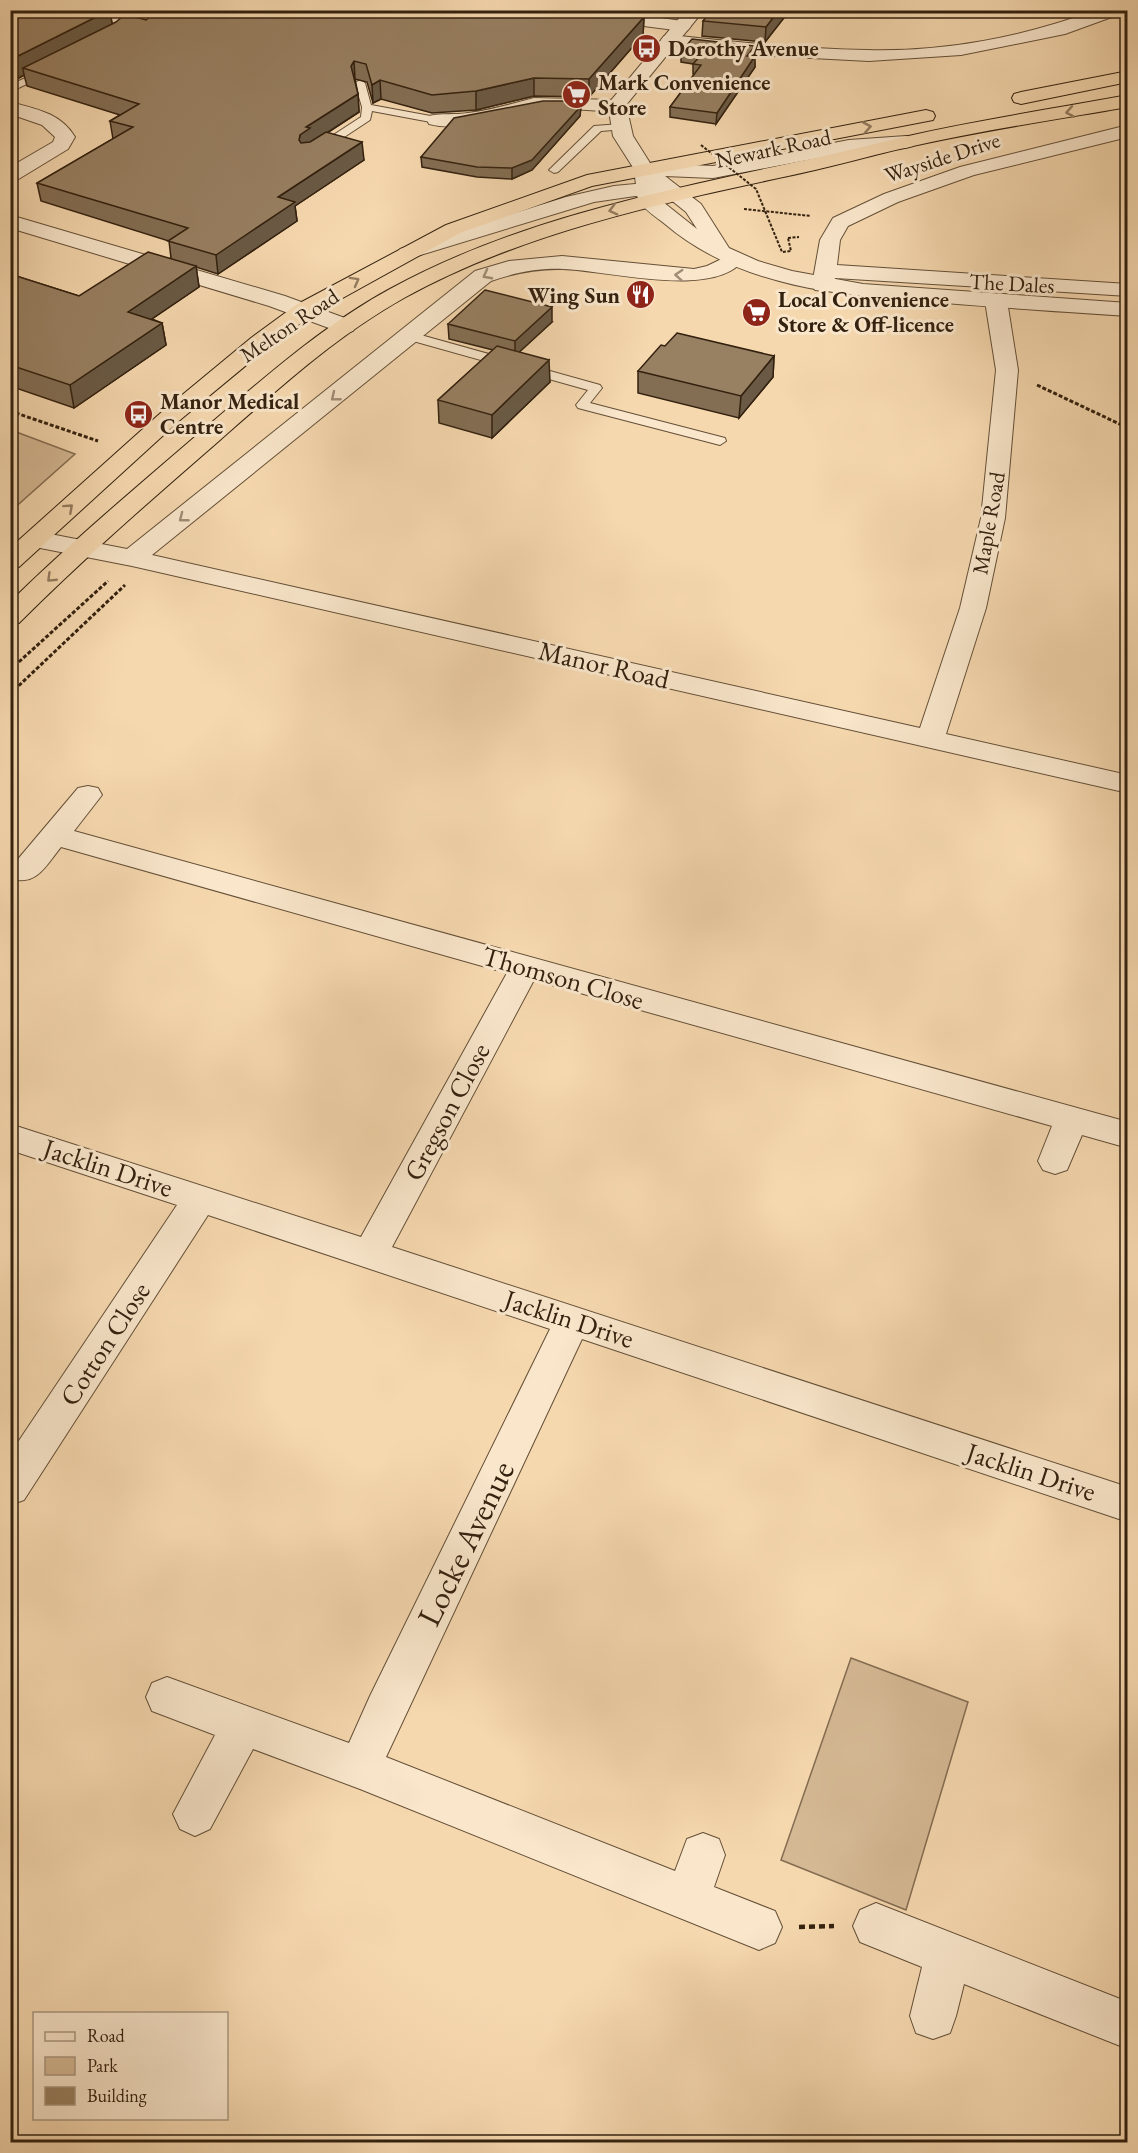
<svg xmlns="http://www.w3.org/2000/svg" width="1138" height="2153" viewBox="0 0 1138 2153" font-family="'EB Garamond',serif">
	<style>
		.green { fill: #d5b994; stroke: #846d52; stroke-width: 1.5 }
		.lines { fill: none; stroke-linecap: round; stroke-linejoin: round }
		.service-casing { stroke: #644f37; stroke-width: 2 }
		.minor-casing { stroke: #644f37; stroke-width: 2 }
		.tertiary-casing { stroke: #644f37; stroke-width: 2 }
		.trunk-casing { stroke: #33210f; stroke-width: 2 }
		.path-far2 { stroke: #33210f; stroke-width: 2; stroke-dasharray: 3 1.5; stroke-linecap: butt }
		.path-far1 { stroke: #33210f; stroke-width: 3; stroke-dasharray: 4 2; stroke-linecap: butt }
		.path { stroke: #33210f; stroke-width: 4.5; stroke-dasharray: 6 4; stroke-linecap: butt }
		.service { fill: #f9e6cb; fill-rule: evenodd }
		.minor { fill: #f9e6cb; fill-rule: evenodd }
		.tertiary { fill: #f9e6cb; fill-rule: evenodd }
		.trunk { fill: #f6d8af; fill-rule: evenodd }
		.path-bridge { stroke: #33210f; stroke-width: 2; stroke-dasharray: 3 1.5; stroke-linecap: butt }
		.wall { fill: #836e54; stroke: #33210f; stroke-width: 1.5 }
		.shaded-wall { fill: #6a5a45; stroke: #33210f; stroke-width: 1.5 }
		.building { fill: #988062; stroke: #33210f; stroke-width: 1.5 }
		.oneway { stroke: #947c5f }
		.oneway2 { stroke: #a08d76 }
		.labels { text-anchor: middle; stroke-width: 6; stroke-linejoin: round; paint-order: stroke }
		.far-poi-label { font-size: 22px; font-weight: bold; fill: #33210f; stroke: #f9e6cb; text-anchor: start }
		.far-street-label { font-size: 22px; fill: #33210f; stroke: #f9e6cb }
		.street-label { font-size: 27px; fill: #33210f; stroke: #f9e6cb }
		.near-street-label { font-size: 33px; fill: #33210f; stroke: #f9e6cb }
	</style>
	<rect width="100%" height="100%" fill="#f6d8af"/>
	<filter id="stains"><feTurbulence type="fractalNoise" baseFrequency=".00333" numOctaves="4"/><feColorMatrix values="0 0 0 0 .2 0 0 0 0 .09 0 0 0 0 .02 0 0 0 .5 -.17"/></filter>
	<radialGradient id="worn" r=".72"><stop offset=".6" stop-color="#630" stop-opacity="0"/><stop offset="1" stop-color="#630" stop-opacity=".3"/></radialGradient>
	<!-- green -->
	<path class="green" d="M11,430L75,454L11,511H10Z
		M851,1658L968,1702L906,1910L781,1860Z"/>
	<g class="lines">
		<defs>
			<path id="service" d="M110,12H116L126,30L111,42L106,39L116,29L108,14Z
				M43,70L52,72L10,92V85Z
				M360,80L365,83L371,105L436,117L441,120L436,123L372,111L370,120L323,151H315V147L361,117L362,107L355,83Z
				M621,124L626,127L625,129L601,131L558,172L554,173L549,170L594,126Z
				M410,332L600,385L602,388L590,403L725,438L726,441L720,445L578,408L576,405L588,390L406,339L404,336Z"/>
			<path id="minor" d="M552,10H604L682,21L688,22L691,26L688,30L682,31L560,15Z
				M1096,10H1122L1120,14L1065,34L961,55L869,61L773,56L670,45L664,44L661,40L664,36L670,35C735,42 801,49 867,50C944,52 1024,37 1096,10Z
				M534,98L617,100L624,102L626,106L624,110L617,112C593,111 556,106 534,110C500,116 464,133 429,124L427,120L429,116C442,113 455,115 468,113C491,110 512,104 534,98Z
				M10,102C36,109 61,113 75,137L68,149L17,180L10,182V167L53,142L55,137L42,125L10,114Z
				M1128,125V137L974,175L898,202L848,226L840,240L837,265L1128,284V296L835,278L831,290L823,291L815,290L812,285L820,240L833,218L884,194L960,167Z
				M635,184H656L683,190L686,194L683,198L676,200L635,196L594,202L414,257L407,259L400,257L397,253L400,249L566,197L614,186Z
				M10,215L285,296L353,321L356,326L353,331L345,333L337,331L269,306L10,228Z
				M734,253L741,255L744,259C716,300 606,270 563,269C537,268 514,273 491,281L152,555L920,728L960,608L981,518L996,370L985,301L988,296L996,295L1004,296L1007,301L1018,370L1005,518L986,608L946,734L1128,775V793L132,566L35,547L26,544L22,539L26,534L35,531L127,549L475,271L509,261L562,256L694,269L707,266Z
				M88,786L98,788L102,795L74,831L1128,1122V1148L1082,1135L1067,1170L1055,1174L1043,1170L1038,1161L1052,1126L534,980L392,1247L1128,1487V1522L582,1339L386,1757L675,1871L687,1839L703,1833L719,1839L725,1855L714,1887L775,1911L782,1927L775,1943L759,1950L360,1789L253,1749L210,1829L195,1836L180,1829L173,1814L215,1735L152,1711L146,1697L152,1683L167,1677L349,1743L370,1696L550,1329L208,1215L24,1500L10,1505V1454L177,1205L10,1150V1124L361,1237L507,973L61,847C47,864 37,886 13,879L10,870L13,865L78,788Z
				M876,1903L1128,2002V2049L964,1984L956,2016L950,2033L933,2039L916,2033L910,2016L922,1967L860,1942L853,1926L860,1910Z"/>
			<path id="tertiary" d="M686,10H704L626,105L633,136L650,163L713,166L849,140L906,136L913,138L916,142L913,146L906,148L849,152L713,178L665,176L701,204L729,248L758,261L792,271L863,284L1128,303V316C1067,312 1006,308 945,303C849,296 742,290 665,224C656,217 645,210 638,200L634,169L613,136L608,104ZM656,188L686,212L697,229L658,198Z"/>
			<path id="trunk" d="M1128,71V82L1021,104L1014,102L1012,98L1014,94L1021,92Z
				M1128,95V107C1053,120 978,131 904,148C865,157 827,168 788,176C658,204 521,233 404,298C336,336 278,389 220,440C151,500 84,558 19,623L10,625V602C72,541 138,486 204,429C263,379 322,326 390,289C512,222 652,193 787,164C826,156 865,146 904,137C977,120 1053,109 1128,95Z
				M926,110L933,112L935,116L933,120L592,186L460,233L312,315L267,348L180,420L19,567L10,570V548L164,410L251,338L296,305L446,225L587,175Z"/>
		</defs>
		<!-- service casing -->
		<use href="#service" class="service-casing"/>
		<!-- minor casing -->
		<use href="#minor" class="minor-casing"/>
		<!-- tertiary casing -->
		<use href="#tertiary" class="tertiary-casing"/>
		<!-- trunk casing -->
		<use href="#trunk" class="trunk-casing"/>
		<!-- path-far2 -->
		<path class="path-far2" d="M744,209L811,216
			M788,238L799,237"/>
		<!-- path-far1 -->
		<path class="path-far1" d="M1037,385L1128,428
			M10,411L98,441
			M10,670L108,581
			M10,694L125,585"/>
		<!-- path -->
		<path class="path" d="M799,1927L834,1926"/>
		<!-- service -->
		<use href="#service" class="service"/>
		<!-- minor -->
		<use href="#minor" class="minor"/>
		<!-- tertiary -->
		<use href="#tertiary" class="tertiary"/>
		<!-- trunk -->
		<use href="#trunk" class="trunk"/>
		<!-- path-bridge -->
		<path class="path-bridge" d="M701,145L756,189L782,252L791,251L788,238"/>
	</g>
	<!-- wall -->
	<path class="wall" d="M10,10H110L112,24L146,20L644,17L643,35L589,97L534,96L476,110L432,113L381,99L373,103L367,82L355,79L358,94L359,112L327,133L364,160L295,206L297,221L218,274L196,267L199,287L152,319L162,323L166,345L74,408L10,386V274L79,296L171,258L169,241L41,201L37,183L113,139L110,121L120,115L27,86L24,75L12,82L10,81Z
		M790,10L765,42L702,36L703,21Z
		M681,52L754,56L755,67L716,124L670,117V107L694,75L693,74V64L681,62Z
		M577,105L581,106L580,116L532,170L512,179L477,177L422,167L421,157Z
		M552,322L519,352L550,382L492,438L439,423L438,400L493,350L449,339L448,324Z
		M774,356L773,377L739,418L638,393V371Z"/>
	<!-- shaded-wall -->
	<path class="shaded-wall" d="M110,10L113,30L23,68L24,75L12,82L10,76V60Z
		M779,10H790L765,42L766,27Z
		M644,17L643,35L589,97V79Z
		M755,46L754,56H747Z
		M755,56V67L716,124L717,113Z
		M354,61L355,79L353,84L351,66Z
		M534,78V96L476,110V91Z
		M380,80L381,99L373,103L372,85Z
		M358,94L359,112L311,143L302,153L299,140L300,135L306,127Z
		M577,101L576,110L581,106L580,116L532,170L512,179V168Z
		M362,142L364,160L295,206L297,221L218,274L216,255L278,197Z
		M196,266L199,287L131,333L128,312Z
		M552,307V322L515,356V341Z
		M162,323L166,345L74,408L70,385Z
		M774,356L773,377L739,418L741,396Z
		M549,360L550,382L492,438V415Z"/>
	<!-- building -->
	<path class="building" d="M10,10H110L10,60Z
		M159,10H590L644,17L589,79L534,78L476,91L432,95L380,80L372,85L366,64L354,61L351,66L358,94L306,127L310,128L300,135L299,140L301,143L310,142L326,132L362,142L278,197L295,202L216,255L168,241L188,228L37,183L133,127L110,121L139,104L23,68L116,22L125,14L146,20Z
		M712,10H779L766,27L703,21Z
		M692,39L755,46L747,56H755L717,113L670,107L701,65L693,64L701,55L681,52Z
		M543,101H577L573,105L581,106L532,160L512,168L477,167L421,157L454,118Z
		M148,252L196,266L128,312L162,323L70,385L10,365V274L79,296Z
		M485,290L552,307L515,341L448,324Z
		M677,333L774,356L741,396L638,371L661,345L665,346Z
		M497,346L549,360L492,415L438,400Z"/>
	<!-- one-way arrows -->
	<defs><path id="oneway-chevron" d="M-2-3.5L2.5 0L-2 3.5" fill="none" stroke-width="1.6" stroke-linecap="round" stroke-linejoin="round" transform="scale(1.5)"/></defs>
	<g class="oneway">
		<use href="#oneway-chevron" transform="translate(1070 112) rotate(170)"/>
		<use href="#oneway-chevron" transform="translate(867 127) rotate(-10)"/>
		<use href="#oneway-chevron" transform="translate(613 210) rotate(165)"/>
		<use href="#oneway-chevron" transform="translate(355 281) rotate(-29)"/>
		<use href="#oneway-chevron" transform="translate(69 508) rotate(-42)"/>
		<use href="#oneway-chevron" transform="translate(51 578) rotate(136)"/>
	</g>
	<g class="oneway2">
		<use href="#oneway-chevron" transform="translate(487 275) rotate(152)"/>
		<use href="#oneway-chevron" transform="translate(679 275) rotate(-176)"/>
		<use href="#oneway-chevron" transform="translate(335 397) rotate(141)"/>
		<use href="#oneway-chevron" transform="translate(183 518) rotate(142)"/>
	</g>
	<!-- icons -->
	<defs>
		<symbol id="bus-disc" viewBox="-11 -11 22 22"><circle r="9.5" fill="#8f2418" stroke="#f9e6cb"/><path d="M-5-6H5V4H4V6H2V4H-2V6H-4V4H-5ZM-3.5-4V0h7V-4ZM-3.5 1.2v1.5H-2V1.2ZM2 1.2v1.5H3.5V1.2Z" fill="#fff"/></symbol>
		<symbol id="supermarket-disc" viewBox="-11 -11 22 22"><circle r="9.5" fill="#8f2418" stroke="#f9e6cb"/><path d="M-6-5.5h2.5l.6 2H6L4.5 2H-2.5L-4.4-4H-6ZM-1.5 3.2a1.3 1.3 0 1 0 .1 0ZM3 3.2a1.3 1.3 0 1 0 .1 0Z" fill="#fff"/></symbol>
		<symbol id="restaurant-disc" viewBox="-11 -11 22 22"><circle r="9.5" fill="#8f2418" stroke="#f9e6cb"/><path d="M-5-6h1v4h1v-4h1v4h1v-4h1v5L-1.5 .5V6h-2V.5L-5-1ZM5-6V6H3V1.5H1.5Q1.5-4 5-6Z" fill="#fff"/></symbol>
	</defs>
	<g fill-rule="evenodd">
		<use href="#bus-disc" x="630" y="32" width="33" height="33"/>
		<use href="#supermarket-disc" x="560" y="78" width="33" height="33"/>
		<use href="#restaurant-disc" x="624" y="278" width="33" height="33"/>
		<use href="#supermarket-disc" x="740" y="296" width="33" height="33"/>
		<use href="#bus-disc" x="122" y="398" width="33" height="33"/>
	</g>
	<g class="labels">
		<!-- far-poi labels -->
		<g class="far-poi-label">
			<text x="668" y="56">Dorothy Avenue</text>
			<text x="598" y="90">Mark Convenience<tspan x="598" dy="25">Store</tspan></text>
			<text x="620" y="303" text-anchor="end">Wing Sun</text>
			<text x="778" y="307">Local Convenience<tspan x="778" dy="25">Store &amp; Off-licence</tspan></text>
			<text x="160" y="409">Manor Medical<tspan x="160" dy="25">Centre</tspan></text>
		</g>
		<!-- far-street labels -->
		<g class="far-street-label">
			<text transform="translate(773 148) rotate(-12)" y="8">Newark Road</text>
			<text transform="translate(942 157) rotate(-18)" y="8">Wayside Drive</text>
			<text transform="translate(1012 283) rotate(3)" y="8">The Dales</text>
			<text transform="translate(289 325) rotate(-34)" y="8">Melton Road</text>
			<text transform="translate(988 523) rotate(-80)" y="8">Maple Road</text>
		</g>
		<!-- street labels -->
		<g class="street-label">
			<text transform="translate(604 665) rotate(13)" y="9">Manor Road</text>
			<text transform="translate(563 978) rotate(16)" y="9">Thomson Close</text>
			<text transform="translate(447 1112) rotate(-62)" y="9">Gregson Close</text>
			<text transform="translate(108 1168) rotate(18)" y="9">Jacklin Drive</text>
			<text transform="translate(569 1319) rotate(18)" y="9">Jacklin Drive</text>
			<text transform="translate(105 1344) rotate(-57)" y="9">Cotton Close</text>
			<text transform="translate(1031 1472) rotate(18)" y="9">Jacklin Drive</text>
		</g>
		<!-- near-street labels -->
		<g class="near-street-label">
			<text transform="translate(465 1543) rotate(-64)" y="12">Locke Avenue</text>
		</g>
	</g>
	<!-- margin -->
	<rect width="1138" height="2153" fill="none" stroke="#f6d8af" stroke-width="36"/>
	<rect x="12" y="12" width="1114" height="2129" fill="none" stroke="#33210f" stroke-width="3"/>
	<rect x="18" y="18" width="1102" height="2117" fill="none" stroke="#33210f" stroke-width="1.5"/>
	<!-- legend -->
	<rect x="33" y="2012" width="195" height="108" fill="#f9e6cb" stroke="#aa9780" stroke-width="1.5"/>
	<rect x="45" y="2032" width="30" height="9" fill="#f9e6cb" stroke="#aa9780" stroke-width="1.5"/>
	<text x="87" y="2042" font-size="18" fill="#33210f">Road</text>
	<rect x="45" y="2057" width="30" height="18" fill="#d5b994" stroke="#aa9780" stroke-width="1.5"/>
	<text x="87" y="2072" font-size="18" fill="#33210f">Park</text>
	<rect x="45" y="2087" width="30" height="18" fill="#988062" stroke="#aa9780" stroke-width="1.5"/>
	<text x="87" y="2102" font-size="18" fill="#33210f">Building</text>
	<rect width="100%" height="100%" filter="url(#stains)"/>
	<rect width="100%" height="100%" fill="url(#worn)"/>
</svg>
